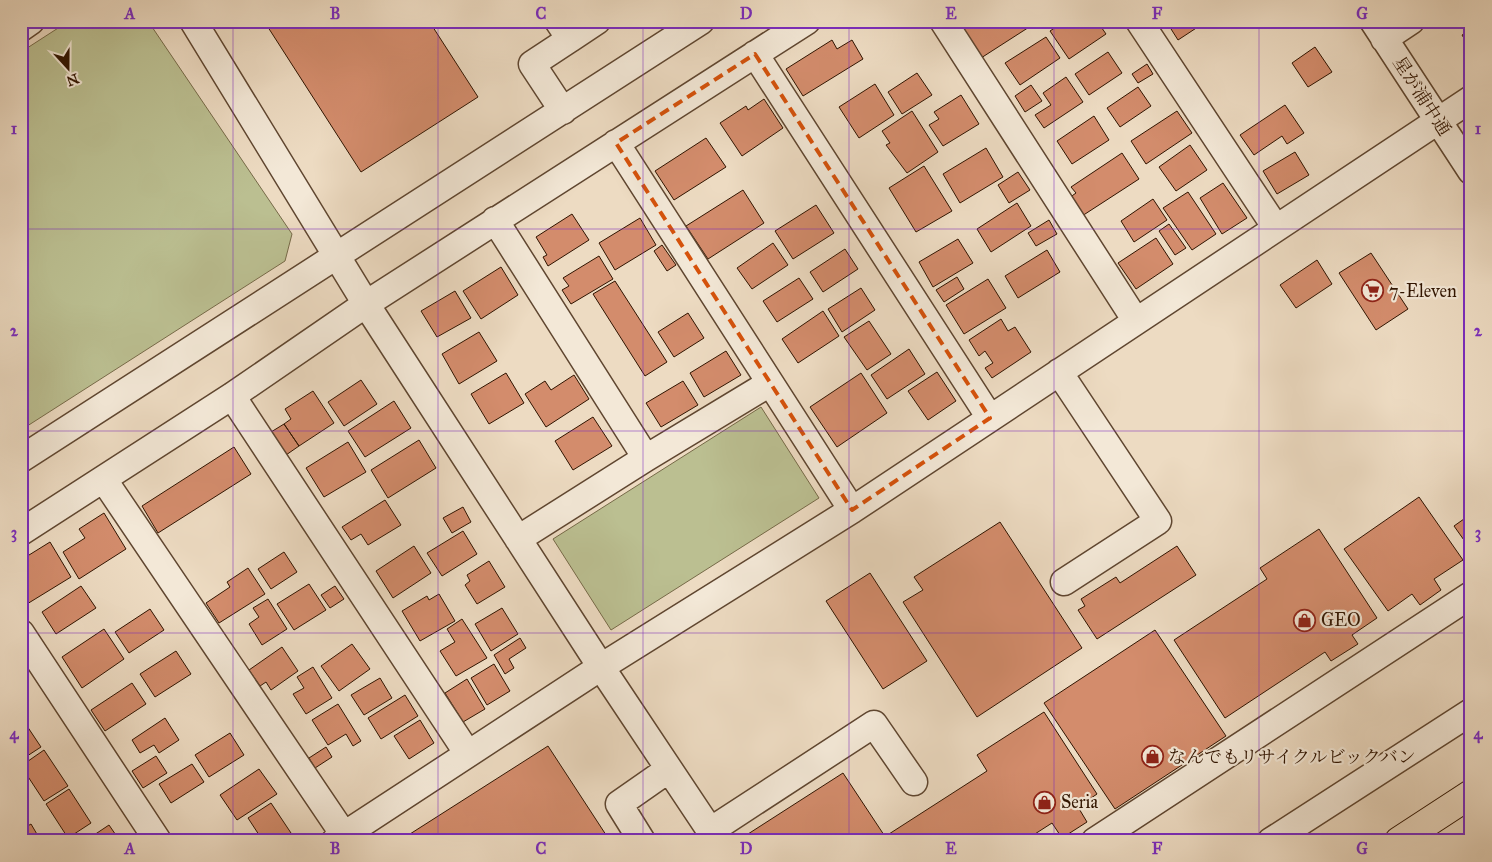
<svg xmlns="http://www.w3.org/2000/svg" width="1492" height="862" viewBox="0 0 1492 862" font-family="'IM FELL Great Primer','Noto Serif JP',serif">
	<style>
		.green { fill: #bbbf91; stroke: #766a48 }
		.building { fill: #d38c6c; stroke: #301400 }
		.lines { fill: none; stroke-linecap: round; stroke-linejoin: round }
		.minor-casing { stroke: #5f4630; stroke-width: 29 }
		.highway-casing { stroke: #301400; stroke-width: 30 }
		.minor { stroke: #f3e8d7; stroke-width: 26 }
		.highway { stroke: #eddbc2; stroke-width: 28 }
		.marked { fill: none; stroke: #d6520b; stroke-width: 4; stroke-dasharray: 10 6; stroke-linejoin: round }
		.grid { fill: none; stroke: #7b2cbf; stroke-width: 1; stroke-opacity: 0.55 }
		.labels { text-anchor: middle; stroke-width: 4.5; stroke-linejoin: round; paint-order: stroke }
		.street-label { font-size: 18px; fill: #301400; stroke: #f3e8d7 }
		.poi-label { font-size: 18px; fill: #301400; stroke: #f3e8d7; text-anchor: start }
		.neatline { fill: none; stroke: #7b2cbf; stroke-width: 2 }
		.grid-label { font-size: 16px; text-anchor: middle; font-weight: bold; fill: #7b2cbf }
	</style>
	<rect width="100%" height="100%" fill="#eddbc2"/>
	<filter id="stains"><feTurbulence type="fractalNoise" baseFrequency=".004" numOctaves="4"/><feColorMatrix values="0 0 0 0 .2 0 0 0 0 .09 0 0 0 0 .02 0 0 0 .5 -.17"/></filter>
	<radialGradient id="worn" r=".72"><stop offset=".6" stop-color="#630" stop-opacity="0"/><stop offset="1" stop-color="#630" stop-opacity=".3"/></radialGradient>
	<!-- green -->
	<path class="green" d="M69,21H148L292,234L285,261L21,430V52Z
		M761,407L819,498L611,630L553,539Z"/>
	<!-- building -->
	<path class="building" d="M264,21H429L478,97L361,172Z
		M957,21H1037V22L981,58Z
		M1065,21H1097L1106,34L1069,59L1050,31Z
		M1166,21H1207L1178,40Z
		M1471,30V50L1462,35Z
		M1046,37L1060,58L1020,85L1005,63Z
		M832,40L837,49L852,40L863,59L803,96L786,69Z
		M1315,47L1332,72L1308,87L1292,63Z
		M1108,52L1122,73L1089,95L1075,74Z
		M1147,64L1153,74L1138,83L1132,74Z
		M917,73L932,95L902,114L888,92Z
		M1066,77L1083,102L1044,128L1035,115L1051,105L1043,93Z
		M875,84L894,115L859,138L839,107Z
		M1031,85L1042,101L1025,112L1015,96Z
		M1138,87L1151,106L1120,127L1107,108Z
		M961,95L979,124L943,146L929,125L939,119L934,112Z
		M764,99L783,128L742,156L720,123L746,106L748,110Z
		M1285,105L1304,133L1287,144L1282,136L1254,155L1240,135Z
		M912,111L938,152L907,173L886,145L890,143L882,131Z
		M1177,111L1192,133L1146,164L1131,141Z
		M1094,116L1109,140L1072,164L1057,141Z
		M706,138L726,167L674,200L655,171Z
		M1190,145L1207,170L1176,191L1159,167Z
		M986,148L1003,177L960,203L943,174Z
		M1295,152L1309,175L1277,194L1263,171Z
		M1122,153L1139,179L1082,216L1069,198L1076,193L1071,187Z
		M924,166L952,211L916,232L889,188Z
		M1018,172L1030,190L1009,203L998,185Z
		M1223,183L1247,218L1222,234L1200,198Z
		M743,190L764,223L708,259L686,226Z
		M1188,192L1216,234L1192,250L1163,208Z
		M1153,199L1167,220L1134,242L1121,221Z
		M1017,203L1031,226L991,252L977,229Z
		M816,205L834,233L793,259L775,231Z
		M572,214L589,240L548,266L543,257L547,255L536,237Z
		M640,218L656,245L615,270L599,243Z
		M1049,220L1057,234L1036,246L1028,233Z
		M1169,224L1186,248L1175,255L1159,231Z
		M1156,238L1173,264L1136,289L1118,263Z
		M958,239L973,263L933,287L919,262Z
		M773,243L788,265L752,289L737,268Z
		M662,245L676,265L667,271L654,251Z
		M845,249L858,269L823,292L810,272Z
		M1047,250L1060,272L1018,298L1005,276Z
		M1371,253L1408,309L1376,330L1339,273Z
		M599,256L613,279L571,304L562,290L569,286L563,278Z
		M1317,260L1332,284L1296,308L1280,285Z
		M501,267L518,295L481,319L463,291Z
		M957,277L964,289L944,302L936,290Z
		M799,278L813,299L777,322L763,301Z
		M988,279L1006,308L964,334L946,305Z
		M615,281L667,362L645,376L593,294Z
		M861,288L875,310L842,332L828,309Z
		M455,291L471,318L437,337L421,311Z
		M823,311L839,336L798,363L782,339Z
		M688,313L704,338L674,357L658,332Z
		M1001,319L1008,331L1015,327L1031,352L992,378L985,368L993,363L985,351L979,356L969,340Z
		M869,321L891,354L867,370L844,337Z
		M479,332L497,361L459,384L442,354Z
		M909,349L925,374L887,399L871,375Z
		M726,351L741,375L704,397L690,373Z
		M937,372L956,401L928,420L908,391Z
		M506,373L524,403L489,424L471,394Z
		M861,373L887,413L837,447L810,407Z
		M574,375L589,399L546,427L525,394L545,381L551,390Z
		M361,380L377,404L344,426L328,402Z
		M683,381L698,405L661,427L646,403Z
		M313,391L334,423L299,446L284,424L291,419L285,409Z
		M394,401L411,428L365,457L348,431Z
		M593,417L612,446L573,470L555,441Z
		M284,424L299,446L286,455L271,432Z
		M419,440L436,468L388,498L371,470Z
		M348,442L366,472L324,497L306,468Z
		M234,447L251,474L158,533L142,506Z
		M1419,497L1463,560L1434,579L1441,590L1420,605L1412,594L1388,611L1344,549Z
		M385,500L401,525L368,545L361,534L351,540L342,527Z
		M463,507L471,522L452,533L443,518Z
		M104,513L126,549L79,579L63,552L85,538L79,529Z
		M1471,514V550L1454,526Z
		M1000,522L1082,648L977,717L903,602L923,590L914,577Z
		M1319,529L1377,618L1352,635L1358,644L1331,661L1325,652L1225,718L1174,640L1267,579L1260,568Z
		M463,531L477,554L442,576L427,553Z
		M50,542L71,577L27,604L21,594V560Z
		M414,546L431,573L393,598L376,571Z
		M1177,546L1196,575L1097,639L1078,610L1085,606L1081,599L1116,577L1120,583Z
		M284,552L297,572L271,589L258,569Z
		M489,561L505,587L477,604L465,585L470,581L467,575Z
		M248,568L265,594L219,623L206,603L230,587L227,582Z
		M870,573L927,661L883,689L826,601Z
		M309,584L326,610L294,630L277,604Z
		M81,586L96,608L56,634L42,612Z
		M335,586L344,599L330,608L321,595Z
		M439,594L455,621L420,641L402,611L427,596L429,600Z
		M268,599L287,629L262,645L249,624L259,617L253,608Z
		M502,608L518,634L491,651L475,624Z
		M150,609L164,630L129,653L115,632Z
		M462,619L487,658L456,676L440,651L455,642L447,629Z
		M104,629L124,659L82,688L62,657Z
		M1155,630L1226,736L1115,809L1044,703Z
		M520,638L526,648L509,659L514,668L505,674L494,655Z
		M352,644L370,669L339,691L321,666Z
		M282,647L298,671L271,690L266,682L260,686L249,670Z
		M176,651L191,674L155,697L140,674Z
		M494,664L510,691L487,705L471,678Z
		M313,667L332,698L306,714L293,694L304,688L297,677Z
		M380,678L392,698L364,715L351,695Z
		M467,679L485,709L463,722L445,693Z
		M132,683L146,704L105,731L91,710Z
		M21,692L28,702L21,706Z
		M405,695L418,716L381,739L368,718Z
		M338,704L361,741L353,746L346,734L328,745L312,720Z
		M1044,712L1097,794L1078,807L1087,822L1062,838L1052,823L1024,841H894L889,834L987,771L977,755Z
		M21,717L41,747L21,760Z
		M165,718L179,740L159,753L154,745L140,753L132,740Z
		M420,720L434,743L409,759L394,736Z
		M230,733L244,755L209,777L195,755Z
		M548,746L610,841H399Z
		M326,747L332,757L315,768L309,758Z
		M44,750L68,786L44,801L21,766Z
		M156,756L167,773L143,788L132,771Z
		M192,764L204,782L171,803L159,784Z
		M259,769L277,794L237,820L220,795Z
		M843,773L888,841H752L748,834Z
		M69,789L91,823L68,838L46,804Z
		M271,803L291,833L279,841H263L248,818Z
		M21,811L28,821L21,825Z
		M31,824L41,841H21V830Z
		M109,825L120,841H85Z
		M239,834L243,841H228Z"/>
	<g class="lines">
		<defs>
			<path id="minor" d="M193,21L366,304L601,667L717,841
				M558,21L570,39L597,21
				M943,21L1136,321
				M1139,21L1276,228
				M1373,21L1471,171
				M21,28L31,21
				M1384,39L1411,21
				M755,54L990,418
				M563,111L532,64L570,39
				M616,143L852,510
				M495,220L646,458
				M1059,372L1158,521L1064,582
				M232,396L468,754
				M21,459L701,21
				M104,480L344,835
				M21,532L232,396L366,304L807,21
				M518,539L646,458L770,383
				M21,633L158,841
				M710,831L874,724L914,782
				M335,841L601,667L852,510L1471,99
				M642,841L619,804L669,769
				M1095,841L1471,595
				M1271,841L1471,712"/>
			<path id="highway" d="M1399,841L1471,794"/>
		</defs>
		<!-- minor casing -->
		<use href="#minor" class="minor-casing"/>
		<!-- highway casing -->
		<use href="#highway" class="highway-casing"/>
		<!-- minor -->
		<use href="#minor" class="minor"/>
		<!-- highway -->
		<use href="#highway" class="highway"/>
	</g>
	<!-- marked area -->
	<path class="marked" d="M755,54L990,418L852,510L616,143Z"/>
	<!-- grid -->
	<path class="grid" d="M233,21V841M438,21V841M643,21V841M849,21V841M1054,21V841M1259,21V841M21,229H1471M21,431H1471M21,633H1471"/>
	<!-- icons -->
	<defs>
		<symbol id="supermarket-ring" viewBox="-11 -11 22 22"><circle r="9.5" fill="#f3e8d7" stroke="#8f2418" stroke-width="1.5"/><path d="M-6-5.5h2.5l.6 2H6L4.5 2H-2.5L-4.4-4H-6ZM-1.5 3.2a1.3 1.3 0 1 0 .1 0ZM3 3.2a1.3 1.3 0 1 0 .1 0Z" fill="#8f2418"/></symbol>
		<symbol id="shop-ring" viewBox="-11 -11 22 22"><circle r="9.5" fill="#f3e8d7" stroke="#8f2418" stroke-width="1.5"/><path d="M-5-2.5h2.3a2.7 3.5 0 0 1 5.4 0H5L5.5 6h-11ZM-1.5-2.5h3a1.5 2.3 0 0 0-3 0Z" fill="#8f2418"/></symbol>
	</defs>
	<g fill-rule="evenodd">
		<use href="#supermarket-ring" x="1360" y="278" width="25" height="25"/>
		<use href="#shop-ring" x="1292" y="608" width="25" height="25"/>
		<use href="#shop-ring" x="1140" y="744" width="25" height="25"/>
		<use href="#shop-ring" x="1032" y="790" width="25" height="25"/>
	</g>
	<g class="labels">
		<!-- street labels -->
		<g class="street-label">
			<text transform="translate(1422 96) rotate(57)" y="6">星が浦中通</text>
		</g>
		<!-- poi labels -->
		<g class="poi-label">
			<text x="1389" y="297">7-Eleven</text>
			<text x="1321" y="626">GEO</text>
			<text x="1168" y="763">なんでもリサイクルビックバン</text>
			<text x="1061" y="808">Seria</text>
		</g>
	</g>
	<!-- margin -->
	<rect width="1492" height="862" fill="none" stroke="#eddbc2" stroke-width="55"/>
	<!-- north arrow -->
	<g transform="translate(68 68) rotate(159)" stroke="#f3e8d7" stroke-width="4" paint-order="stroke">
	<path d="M0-4L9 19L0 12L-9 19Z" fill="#301400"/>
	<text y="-8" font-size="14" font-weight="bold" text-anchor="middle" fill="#301400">N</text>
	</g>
	<rect x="28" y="28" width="1436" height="806" class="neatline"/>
	<g class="grid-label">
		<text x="130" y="19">A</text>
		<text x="335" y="19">B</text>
		<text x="541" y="19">C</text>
		<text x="746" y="19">D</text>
		<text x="951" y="19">E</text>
		<text x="1157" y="19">F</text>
		<text x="1362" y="19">G</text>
		<text x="14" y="134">1</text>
		<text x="1478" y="134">1</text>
		<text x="14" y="336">2</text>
		<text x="1478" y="336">2</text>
		<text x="14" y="538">3</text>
		<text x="1478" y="538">3</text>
		<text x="14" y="739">4</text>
		<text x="1478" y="739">4</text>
		<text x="130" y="854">A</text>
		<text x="335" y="854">B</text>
		<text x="541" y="854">C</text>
		<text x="746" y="854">D</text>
		<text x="951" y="854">E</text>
		<text x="1157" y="854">F</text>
		<text x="1362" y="854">G</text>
	</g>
	<rect width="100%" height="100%" filter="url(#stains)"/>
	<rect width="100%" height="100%" fill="url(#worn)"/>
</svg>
